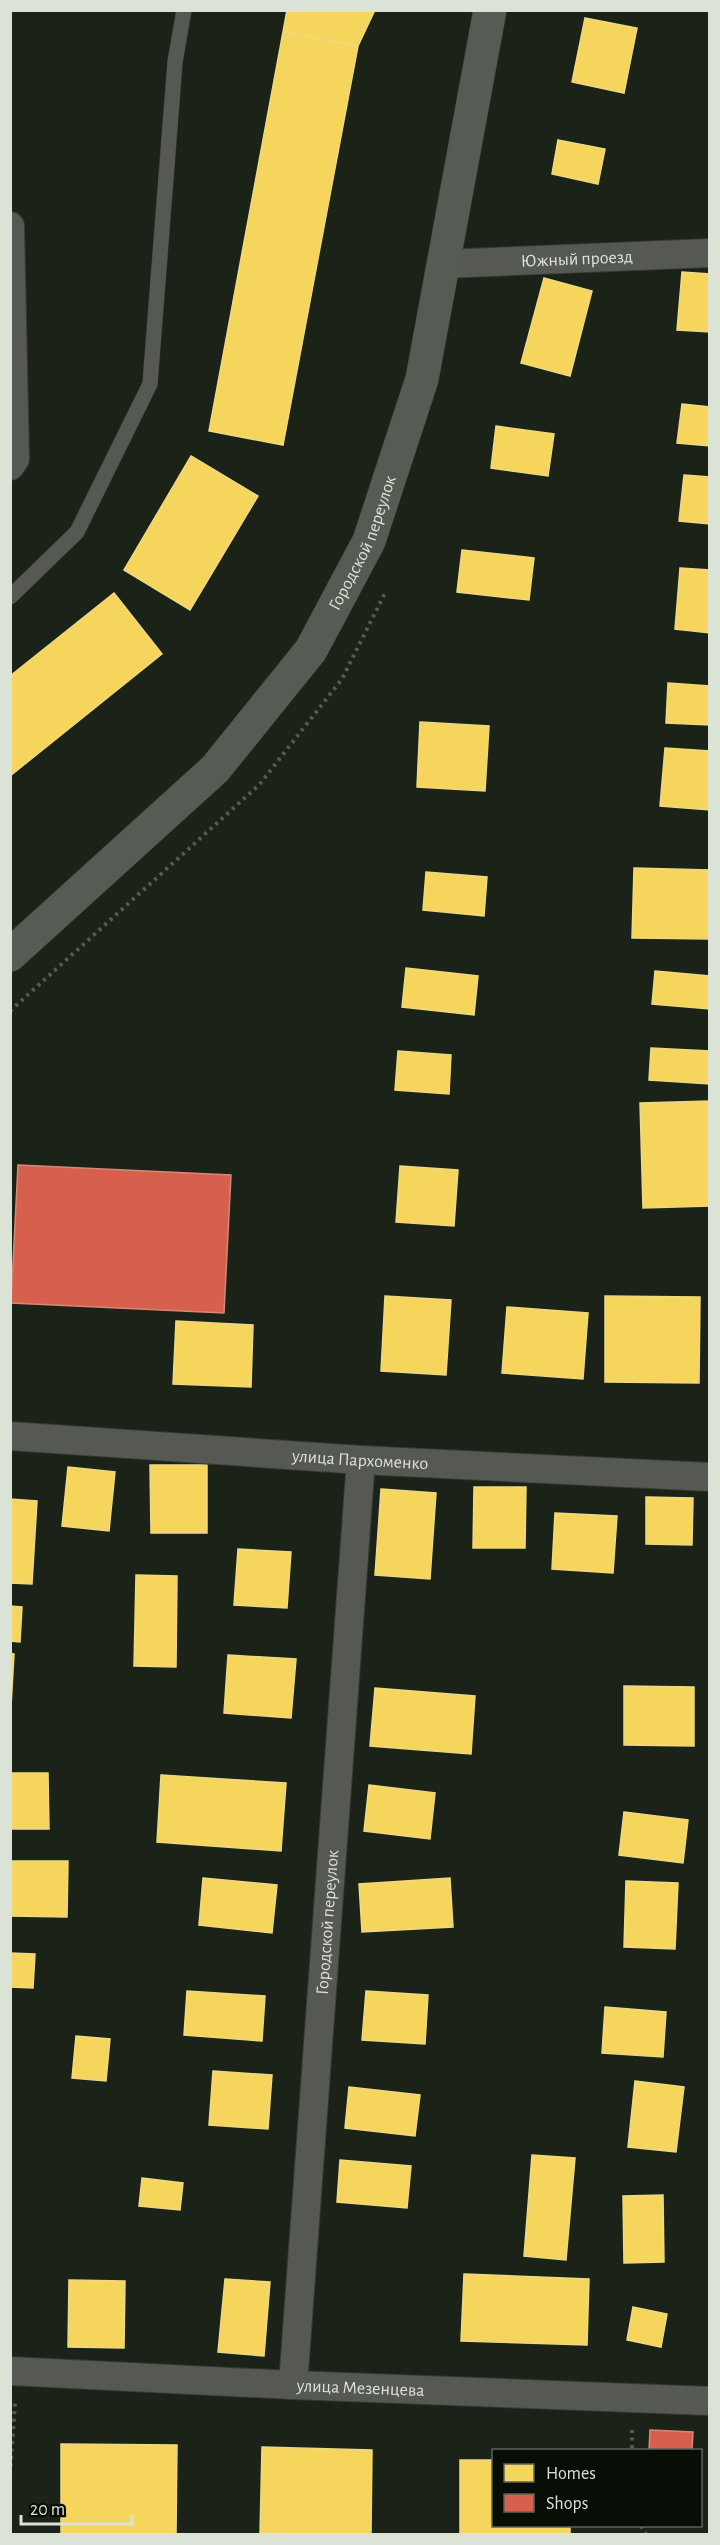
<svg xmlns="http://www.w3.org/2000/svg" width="720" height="2545" viewBox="0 0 720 2545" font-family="'Alegreya Sans',sans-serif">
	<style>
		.homes { fill: #f6d55c; stroke: #eed981; stroke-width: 1.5 }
		.shops { fill: #d6604d; stroke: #d88776; stroke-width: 1.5 }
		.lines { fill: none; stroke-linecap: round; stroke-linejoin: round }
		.service-casing { stroke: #373c33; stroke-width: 16 }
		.minor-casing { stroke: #373c33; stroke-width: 30 }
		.secondary-casing { stroke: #373c33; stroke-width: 34 }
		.path { stroke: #565a55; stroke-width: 4; stroke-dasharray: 3 4.5; stroke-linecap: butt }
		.service { stroke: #555853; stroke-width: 15 }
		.minor { stroke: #555853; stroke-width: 28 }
		.secondary { stroke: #565b53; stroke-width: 33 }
		.labels { text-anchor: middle; stroke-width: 6; stroke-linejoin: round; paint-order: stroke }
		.street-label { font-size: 18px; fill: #dbe2d6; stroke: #080d06 }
	</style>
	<rect width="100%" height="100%" fill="#1b2217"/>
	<!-- homes -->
	<path class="homes" d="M287,10H375L358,46L283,32Z
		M585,18L637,28L624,93L572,82Z
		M283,32L358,46L283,445L209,431Z
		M558,140L605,149L598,184L552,174Z
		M682,272L710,274V332L677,330Z
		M544,278L592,291L570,376L521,363Z
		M682,404L710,407V446L677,443Z
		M496,426L554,434L548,476L491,468Z
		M191,456L258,496L190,610L124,570Z
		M684,475L710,477V524L679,521Z
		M462,550L534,558L529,600L457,592Z
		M680,568L710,570V633L675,629Z
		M114,593L162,654L10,776V676Z
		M668,683L710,686V725L666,723Z
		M420,722L489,726L485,791L417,787Z
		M665,748L710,751V810L660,806Z
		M634,868L710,870V939L632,938Z
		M426,872L487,877L484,916L423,910Z
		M406,968L478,976L474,1015L402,1007Z
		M655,971L710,976V1009L652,1004Z
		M651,1048L710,1051V1084L649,1080Z
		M398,1051L451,1055L449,1094L395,1090Z
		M710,1101V1206L643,1208L640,1103Z
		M400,1166L458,1170L454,1226L396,1222Z
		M385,1296L451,1300L446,1375L381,1371Z
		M605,1296L700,1297L699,1383L605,1382Z
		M507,1307L588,1313L583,1379L502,1373Z
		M176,1321L253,1325L251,1387L173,1384Z
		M150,1465H207V1533H151Z
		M68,1467L115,1472L109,1531L62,1526Z
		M474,1487H526L525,1548H473Z
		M381,1489L436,1493L430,1579L375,1575Z
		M646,1497L693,1498L692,1545L646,1544Z
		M10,1499L37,1501L32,1584L10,1583Z
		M555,1513L617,1516L613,1573L552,1569Z
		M238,1549L291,1552L287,1608L234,1605Z
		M136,1575L177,1576L176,1667L134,1666Z
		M10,1606L22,1607L20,1642L10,1641Z
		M10,1653L14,1654L10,1725Z
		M228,1655L296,1659L291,1718L224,1713Z
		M624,1686L694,1687V1746L624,1745Z
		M375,1688L475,1696L471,1754L370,1746Z
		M10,1773H48L49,1829H10Z
		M161,1775L286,1783L281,1851L157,1842Z
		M369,1785L435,1793L430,1839L364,1831Z
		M624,1812L688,1820L683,1863L619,1855Z
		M10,1861H68L67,1917L10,1916Z
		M203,1878L277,1885L272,1933L199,1925Z
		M450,1878L453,1927L362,1932L359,1884Z
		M626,1881L678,1883L675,1949L624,1947Z
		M10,1953L35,1954L33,1988L10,1987Z
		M187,1991L265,1996L262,2041L184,2035Z
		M366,1991L428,1995L425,2044L362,2040Z
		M605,2007L666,2012L663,2057L602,2053Z
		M76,2036L110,2039L106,2081L72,2078Z
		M213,2071L272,2075L268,2129L209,2125Z
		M635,2081L684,2087L676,2152L628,2147Z
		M349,2087L420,2095L415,2136L345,2128Z
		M532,2155L575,2158L566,2260L524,2256Z
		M340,2160L411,2166L407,2208L337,2202Z
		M142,2178L183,2183L180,2210L139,2206Z
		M663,2195L664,2262L624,2263L623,2196Z
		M464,2274L589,2279L587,2345L461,2341Z
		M225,2279L270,2282L264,2356L218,2352Z
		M69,2280L125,2281L124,2348L68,2347Z
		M633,2307L667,2314L661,2347L627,2340Z
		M61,2444L177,2445L176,2534H61Z
		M262,2447L372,2450L371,2534H260Z
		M460,2460H494V2526H570V2534H460Z"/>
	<!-- shops -->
	<path class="shops" d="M18,1165L231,1175L224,1313L11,1303Z
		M650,2430L693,2432L692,2450H649Z"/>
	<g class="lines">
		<defs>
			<path id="service" d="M10,597L77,532L150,384L175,62L184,10"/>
			<g id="minor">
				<path d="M10,226L15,459L10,466"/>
				<path id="s1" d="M443,264L710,253"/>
				<path id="s2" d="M10,1436L361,1460L710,1477"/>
				<path id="s3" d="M10,2371L293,2385L710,2401"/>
				<path id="s4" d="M293,2385L361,1460"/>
			</g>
			<g id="secondary">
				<path id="s5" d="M10,955L215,769L311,650L369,541L422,379L490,10"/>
			</g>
		</defs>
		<!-- service casing -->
		<use href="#service" class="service-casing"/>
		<!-- minor casing -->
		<use href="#minor" class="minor-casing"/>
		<!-- secondary casing -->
		<use href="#secondary" class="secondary-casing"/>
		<!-- path -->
		<path class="path" d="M10,1011L259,785L342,679L386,591
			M632,2430V2450
			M10,2474L15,2403
			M641,2526L646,2534"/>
		<!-- service -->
		<use href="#service" class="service"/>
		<!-- minor -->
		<use href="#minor" class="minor"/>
		<!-- secondary -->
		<use href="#secondary" class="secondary"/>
	</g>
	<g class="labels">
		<!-- street labels -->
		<g class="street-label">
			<text dy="6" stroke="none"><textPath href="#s1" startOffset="134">Южный проезд</textPath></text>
			<text dy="6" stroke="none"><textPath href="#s5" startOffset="549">Городской переулок</textPath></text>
			<text dy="6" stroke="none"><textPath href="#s2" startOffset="351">улица Пархоменко</textPath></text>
			<text dy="6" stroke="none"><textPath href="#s4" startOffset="464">Городской переулок</textPath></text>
			<text dy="6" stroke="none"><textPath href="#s3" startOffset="351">улица Мезенцева</textPath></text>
		</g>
	</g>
	<!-- border -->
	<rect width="720" height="2545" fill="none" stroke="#dbe2d6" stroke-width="24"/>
	<!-- legend -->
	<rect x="492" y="2449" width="210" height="78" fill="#080d06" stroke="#5c6259" stroke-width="1.5"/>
	<rect x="504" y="2464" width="30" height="18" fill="#f6d55c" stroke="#5c6259" stroke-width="1.5"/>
	<text x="546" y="2479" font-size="18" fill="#dbe2d6">Homes</text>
	<rect x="504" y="2494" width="30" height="18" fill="#d6604d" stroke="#5c6259" stroke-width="1.5"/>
	<text x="546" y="2509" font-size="18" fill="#dbe2d6">Shops</text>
	<!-- scale -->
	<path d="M21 2515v9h111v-9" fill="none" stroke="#dbe2d6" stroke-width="3"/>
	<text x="30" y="2515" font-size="18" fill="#dbe2d6" stroke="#080d06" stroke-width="4.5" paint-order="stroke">20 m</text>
</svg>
